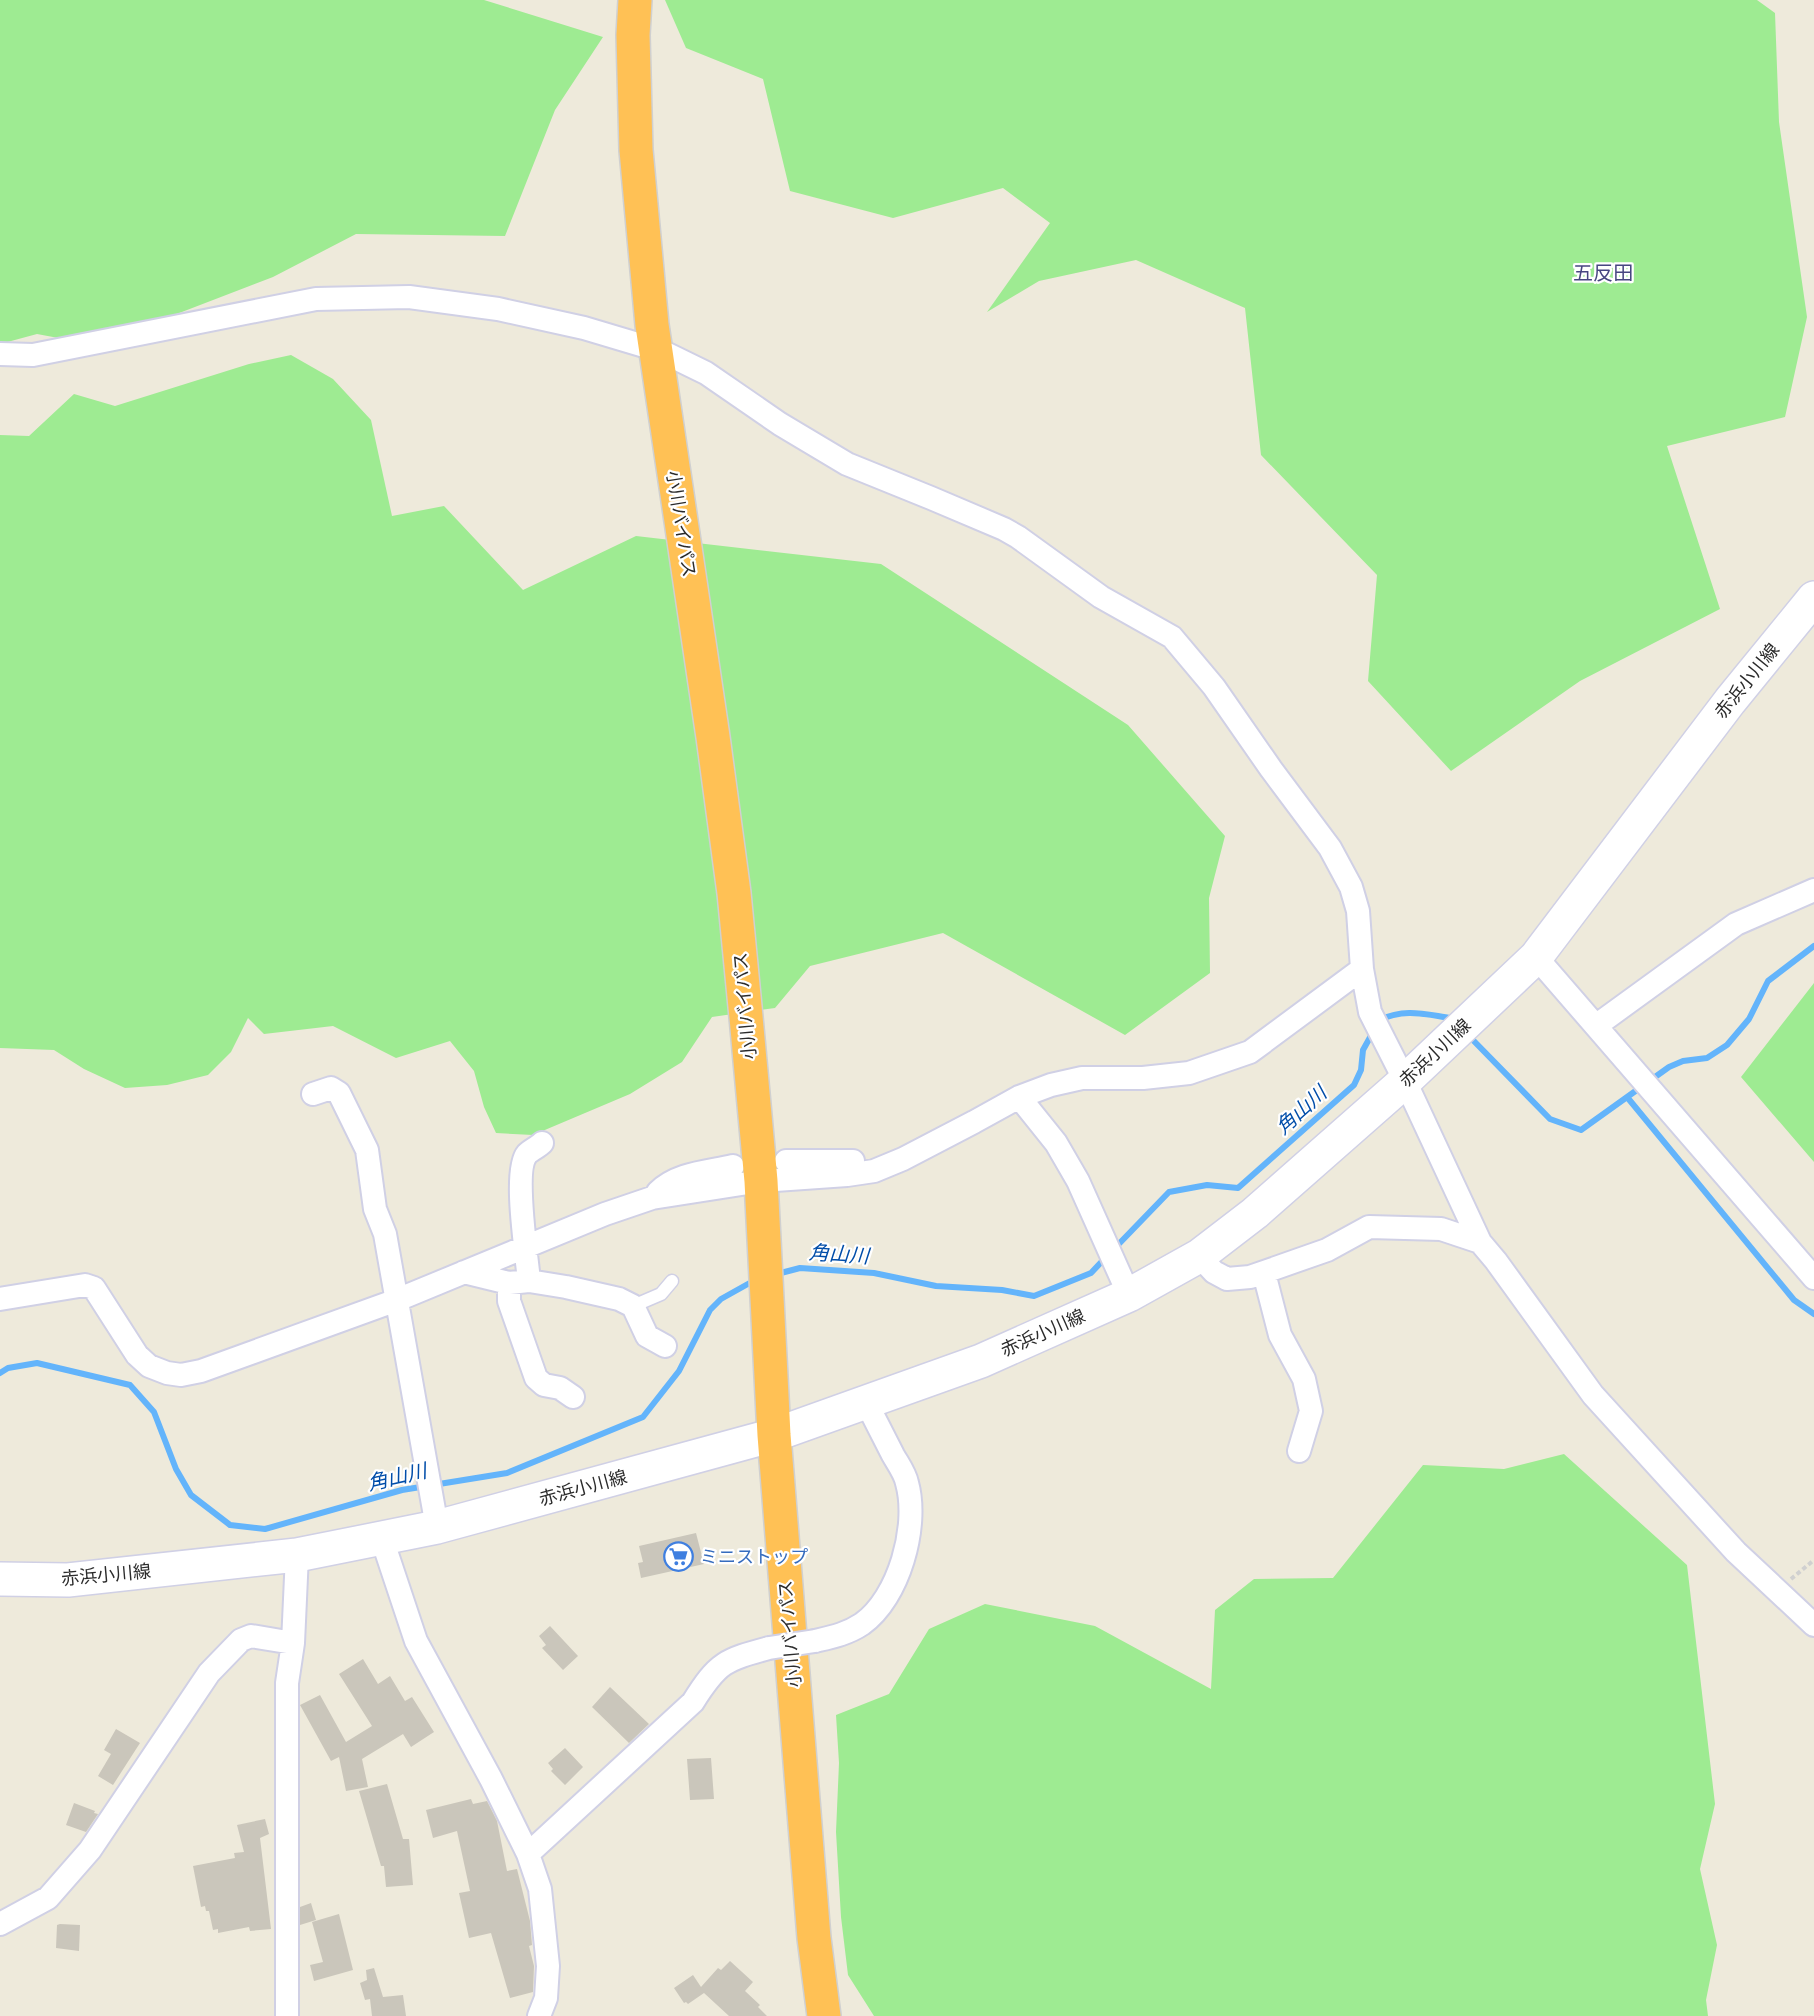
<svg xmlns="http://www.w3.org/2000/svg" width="1814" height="2016" viewBox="0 0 1814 2016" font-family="'PT Sans','Noto Sans JP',sans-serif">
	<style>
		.green { fill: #9eeb92 }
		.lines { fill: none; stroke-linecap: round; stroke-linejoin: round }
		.stream { stroke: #63b4fb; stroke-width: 6 }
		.building { fill: #cac6bb }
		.lane-casing { stroke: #d0d0e5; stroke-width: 15 }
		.street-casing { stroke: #d0d0e5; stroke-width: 26 }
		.secondary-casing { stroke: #d0d0e5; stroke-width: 36 }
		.highway-casing { stroke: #d0d0d0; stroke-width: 36 }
		.path { stroke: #d0d0d0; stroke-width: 4; stroke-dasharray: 4.5 3; stroke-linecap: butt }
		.lane { stroke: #fff; stroke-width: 12 }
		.street { stroke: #fff; stroke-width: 22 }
		.secondary { stroke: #fff; stroke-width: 33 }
		.highway { stroke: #ffc155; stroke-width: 33 }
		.street-bridge-casing { stroke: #d0d0e5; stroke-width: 26; stroke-linecap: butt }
		.street-bridge { stroke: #fff; stroke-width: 22 }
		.labels { text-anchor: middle; stroke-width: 4.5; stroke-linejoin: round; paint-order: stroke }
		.street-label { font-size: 18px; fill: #2b2b2b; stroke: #fff }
		.shop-label { font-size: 18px; fill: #366cbe; stroke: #fff; text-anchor: start }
		.neighbourhood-label { font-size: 20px; fill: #474681; stroke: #fff }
		.water-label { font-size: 20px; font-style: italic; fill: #004da9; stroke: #fff }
	</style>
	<rect width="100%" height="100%" fill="#eeeadb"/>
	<!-- green -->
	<path class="green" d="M0,0H484L603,37L555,110L505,236L356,234L273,277L96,345L37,334L0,344Z
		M665,0H1757L1775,13L1779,122L1807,317L1785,417L1667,446L1720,609L1580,681L1451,771L1368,681L1377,575L1261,455L1245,308L1136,260L1039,281L987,312L1050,223L1003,188L893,218L790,191L763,79L686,48Z
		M291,355L333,379L371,420L392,516L444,506L523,590L636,536L881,564L1128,725L1225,836L1209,898L1210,973L1125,1035L943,933L810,966L775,1008L712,1017L682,1062L630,1094L533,1135L496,1133L484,1107L474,1071L450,1041L396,1058L333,1026L264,1034L248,1018L231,1052L208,1075L167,1085L125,1088L84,1069L54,1050L0,1048V435L29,436L74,394L115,406L249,364Z
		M1814,983V1162L1741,1077Z
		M1564,1454L1687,1565L1715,1804L1700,1869L1717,1945L1706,2000L1708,2016H874L848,1975L841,1917L836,1832L839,1763L836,1715L889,1694L929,1629L985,1604L1095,1626L1211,1689L1215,1610L1254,1579L1333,1578L1423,1465L1504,1469Z"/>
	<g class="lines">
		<!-- stream -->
		<path class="stream" d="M1379,1020C1406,1008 1423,1014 1451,1018L1455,1021
			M1468,1035L1550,1119L1581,1130L1669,1067L1683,1061L1707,1058L1727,1045L1749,1019L1768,981L1814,946
			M1627,1097L1794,1300L1814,1314
			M1113,1250L1169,1192L1207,1185L1238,1188L1354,1085L1361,1070L1363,1050L1373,1032
			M777,1274L800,1268L874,1273L936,1286L1002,1290L1034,1296L1091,1273L1106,1257
			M0,1373L8,1368L37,1363L130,1385L154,1412L176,1469L191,1495L230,1525L265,1529L402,1490L507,1473L643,1417L679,1371L710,1310L721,1299L755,1280"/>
	</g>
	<!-- building -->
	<path class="building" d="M696,1533L704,1564L641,1578L638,1563L643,1562L639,1546Z
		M550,1626L578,1656L563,1670L542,1648L546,1645L539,1636Z
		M363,1659L378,1684L390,1676L405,1701L412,1697L434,1732L411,1747L403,1734L362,1759L368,1787L346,1791L339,1757L331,1761L300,1705L320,1695L346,1742L372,1726L339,1674Z
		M610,1687L649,1724L629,1743L592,1707Z
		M116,1729L140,1743L113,1785L98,1776L111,1754L104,1750Z
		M565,1748L583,1767L565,1785L551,1771L553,1769L548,1763Z
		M711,1758L714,1799L690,1800L687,1759Z
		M387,1784L403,1839H409L413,1885L386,1887L384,1866H381L359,1791Z
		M471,1799L473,1804L487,1801L497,1821L507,1871L517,1869L530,1921L532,1945L529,1946L534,1966L533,1992L510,1998L491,1933L469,1938L459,1893L470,1891L457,1831L433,1838L426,1810Z
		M74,1803L95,1811L94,1813L98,1814L86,1832L66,1825Z
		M265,1819L269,1834L260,1838L271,1929L250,1931L249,1927L218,1933V1929L213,1930L209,1911H206L205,1906L201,1907L193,1866L235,1858L234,1853L244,1852L237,1825Z
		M311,1903L316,1920L300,1925V1907Z
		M339,1914L353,1970L314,1981L310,1965L323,1962L312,1922Z
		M60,1924L80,1925L79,1951L56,1948L57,1925Z
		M730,1961L753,1982L745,1991L760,2005L758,2007L767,2016H729L704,1993L688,2004L686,2002L684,2003L674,1988L693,1975L701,1987L718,1968L721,1970Z
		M374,1968L383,1997L403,1995L406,2016H372L370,1999L365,2000L360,1983L367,1980L366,1970Z"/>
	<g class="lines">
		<defs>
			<path id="lane" d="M633,1306L661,1294L672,1281"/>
			<path id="street" d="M0,354L33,355L316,299L409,297L498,309L584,328L661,351L706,373L780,424L847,464L931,498L1004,529L1018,537L1101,597L1172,637L1214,687L1271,769L1330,848L1351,887L1358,911L1362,969L1370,1012L1405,1081L1480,1242
				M1536,957L1814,1278
				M1597,1025L1736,924L1814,890
				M313,1094L331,1088L339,1093L367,1150L375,1209L385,1234L437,1527
				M1019,1097L1056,1143L1078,1181L1129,1295
				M786,1161H853
				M658,1192C677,1173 707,1172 733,1166
				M1199,1256L1214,1272L1227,1279L1250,1277L1327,1250L1369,1227L1441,1229L1480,1242L1496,1261L1593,1395L1736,1552L1814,1625
				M464,1272L509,1283L529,1281L566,1287L619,1299L633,1306L647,1336L665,1346
				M1264,1273L1280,1335L1304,1379L1311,1411L1299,1451
				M529,1281C527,1257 513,1170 527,1154C531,1150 538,1147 542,1143
				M509,1283V1301L536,1378L544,1385L560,1388L573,1397
				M0,1299L85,1285L94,1288L137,1355L149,1366L167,1373L181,1375L201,1371L397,1300L605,1214L652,1198L761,1181L847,1175L874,1171L903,1159L974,1122L1019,1097L1051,1085L1082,1078H1143L1189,1073L1250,1052L1362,969
				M382,1539L416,1641L491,1779L528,1854L540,1889L548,1966L546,1998L539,2016
				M815,1641C832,1637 847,1634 862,1624C899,1598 919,1526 907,1483C905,1473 898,1464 893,1455C884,1437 875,1420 866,1402
				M528,1854L693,1702C718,1662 725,1660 769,1648
				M0,1924L48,1898L90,1850L209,1673L241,1640L251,1636L293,1643
				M287,2016V1683L293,1643L297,1555"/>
			<path id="secondary" d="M0,1579L68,1580L297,1555L437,1527L774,1435L981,1361L1129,1295L1199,1256L1255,1213L1405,1081L1536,957L1730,701L1814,598"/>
			<path id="highway" d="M635,0L633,35L636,150L652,325L713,737L734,893L746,1017L761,1181L774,1435L814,1938L824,2016"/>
		</defs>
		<!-- lane casing -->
		<use href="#lane" class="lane-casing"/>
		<!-- street casing -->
		<use href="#street" class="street-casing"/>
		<!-- secondary casing -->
		<use href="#secondary" class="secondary-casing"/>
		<!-- highway casing -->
		<use href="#highway" class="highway-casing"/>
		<!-- path -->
		<path class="path" d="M1791,1579L1814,1560"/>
		<!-- lane -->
		<use href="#lane" class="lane"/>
		<!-- street -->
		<use href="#street" class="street"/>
		<!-- secondary -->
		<use href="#secondary" class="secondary"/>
		<!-- highway -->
		<use href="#highway" class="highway"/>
		<defs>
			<path id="street-bridge" d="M769,1648L815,1641"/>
		</defs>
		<!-- street-bridge casing -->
		<use href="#street-bridge" class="street-bridge-casing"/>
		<!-- street-bridge -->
		<use href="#street-bridge" class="street-bridge"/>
	</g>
	<!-- icons -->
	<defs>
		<symbol id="supermarket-ring" viewBox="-11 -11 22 22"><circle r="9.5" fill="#fff" stroke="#3f7fe0" stroke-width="1.5"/><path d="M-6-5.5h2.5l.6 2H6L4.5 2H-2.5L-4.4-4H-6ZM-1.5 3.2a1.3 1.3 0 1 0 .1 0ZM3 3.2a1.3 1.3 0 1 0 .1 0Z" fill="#3f7fe0"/></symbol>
	</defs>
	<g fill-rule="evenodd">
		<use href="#supermarket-ring" x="662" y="1540" width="33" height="33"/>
	</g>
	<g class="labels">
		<!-- street labels -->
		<g class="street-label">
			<text transform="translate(681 524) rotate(81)" y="6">小川バイパス</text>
			<text transform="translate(1747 681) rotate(-51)" y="6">赤浜小川線</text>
			<text transform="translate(745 1006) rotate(-95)" y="6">小川バイパス</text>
			<text transform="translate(1435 1053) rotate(-43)" y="6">赤浜小川線</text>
			<text transform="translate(1043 1333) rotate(-24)" y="6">赤浜小川線</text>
			<text transform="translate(583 1488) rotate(-15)" y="6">赤浜小川線</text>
			<text transform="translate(106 1575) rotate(-5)" y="6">赤浜小川線</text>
			<text transform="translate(790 1634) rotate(-95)" y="6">小川バイパス</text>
		</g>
		<!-- shop labels -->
		<g class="shop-label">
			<text x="700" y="1563">ミニストップ</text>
		</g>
		<!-- neighbourhood labels -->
		<g class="neighbourhood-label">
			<text x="1603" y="280">五反田</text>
		</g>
		<!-- water labels -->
		<g class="water-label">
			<text transform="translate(1301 1110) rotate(-42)" y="7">角山川</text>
			<text transform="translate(839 1254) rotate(4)" y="7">角山川</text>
			<text transform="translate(397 1477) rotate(-13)" y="7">角山川</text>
		</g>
	</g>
</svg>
